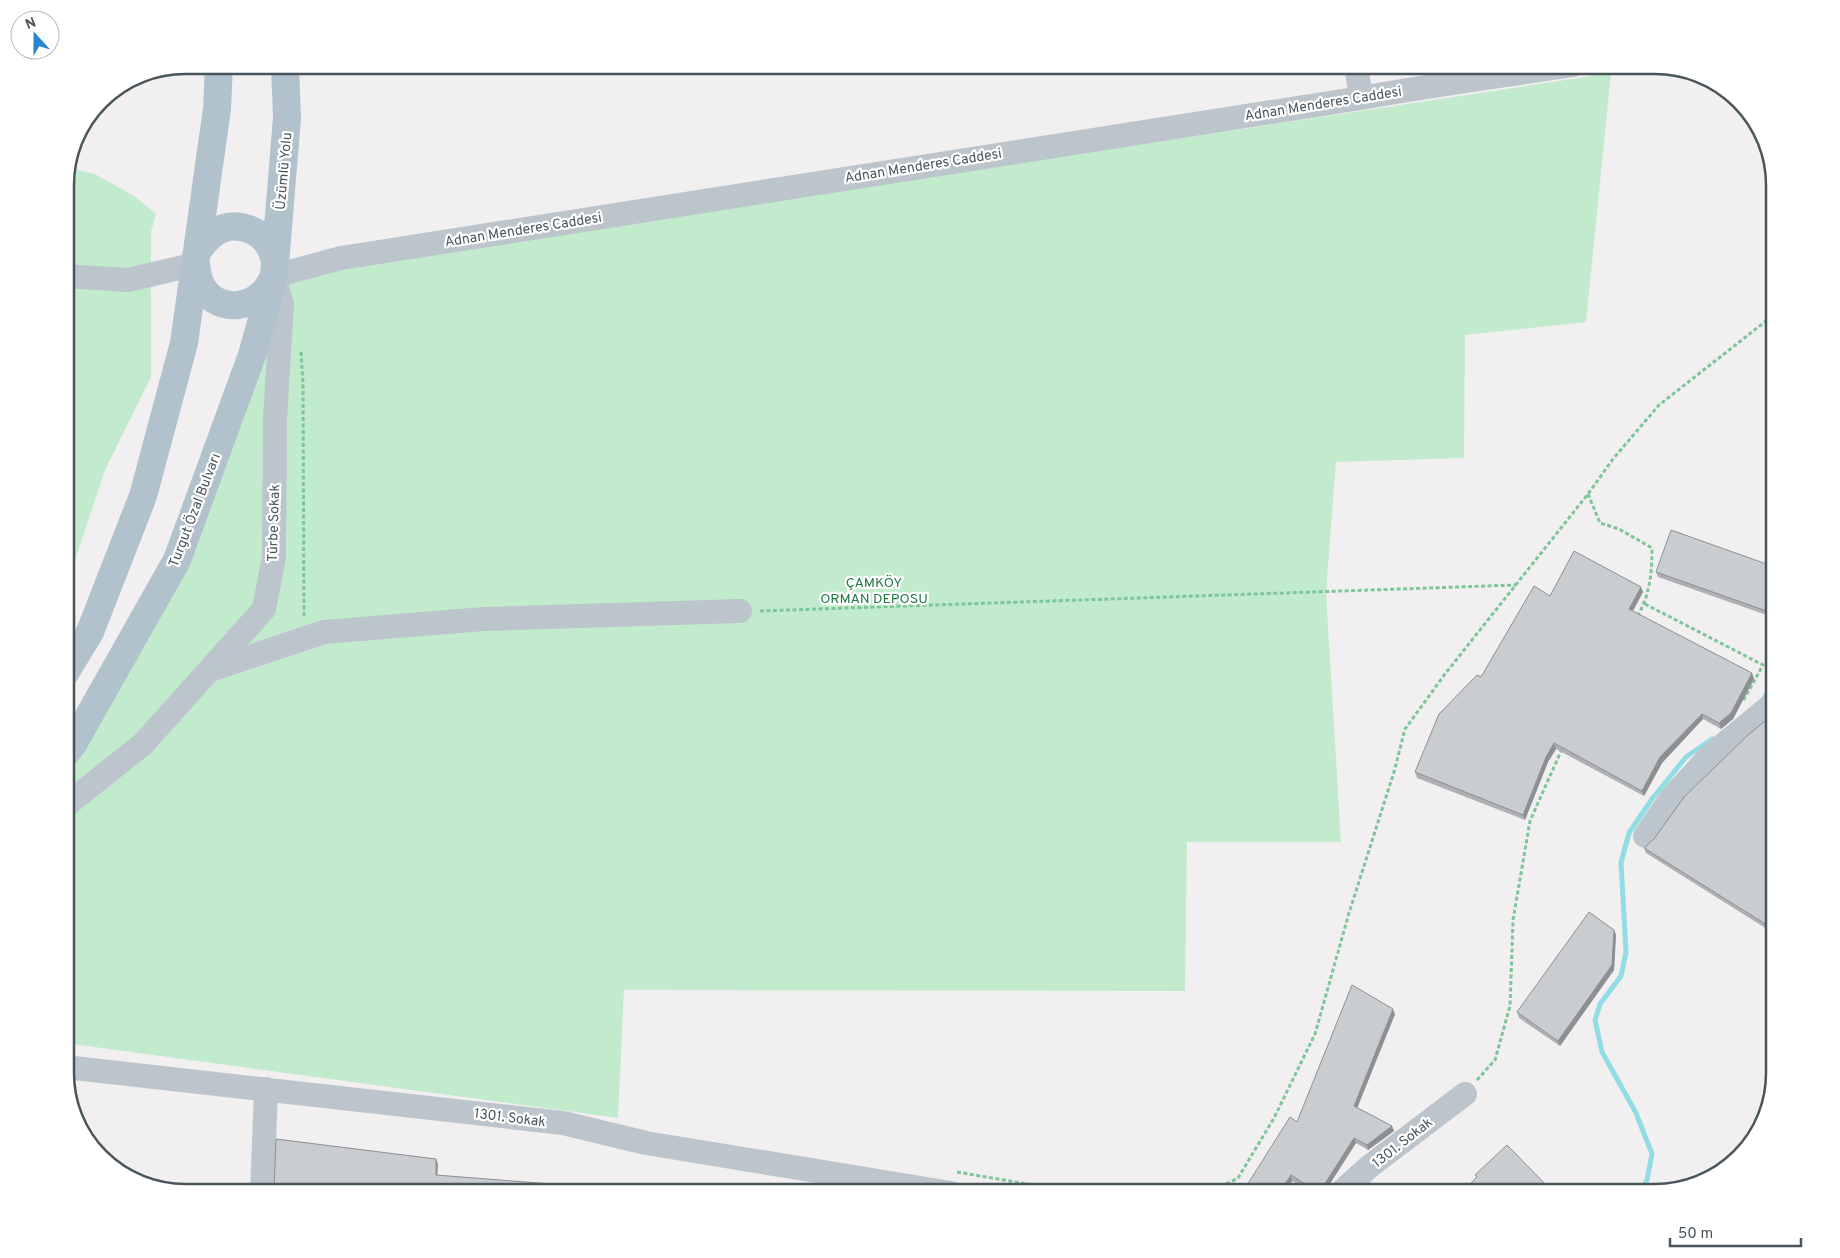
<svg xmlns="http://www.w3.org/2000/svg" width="1840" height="1258" viewBox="0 0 1840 1258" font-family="Overpass,sans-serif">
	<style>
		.green { fill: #c2ebcd }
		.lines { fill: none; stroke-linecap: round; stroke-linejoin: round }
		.stream { stroke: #92dde5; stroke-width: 5 }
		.path { stroke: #7cc699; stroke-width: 3; stroke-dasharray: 4 2.5; stroke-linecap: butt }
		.minor { stroke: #bcc5cb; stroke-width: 24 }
		.major { stroke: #b1c2cc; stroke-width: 28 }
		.wall { fill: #aeb0b3 }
		.shaded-wall { fill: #8d9092 }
		.building { fill: #cacdd0; stroke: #8d9092 }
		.labels { text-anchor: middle; stroke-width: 4.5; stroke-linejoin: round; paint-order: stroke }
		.street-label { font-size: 14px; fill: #49555b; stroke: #fff }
		.park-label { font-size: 14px; fill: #1f7741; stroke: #fff }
		.rim { fill: none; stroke: #49555b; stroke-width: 2.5 }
	</style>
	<rect width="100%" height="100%" fill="#f2eff0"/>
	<!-- green -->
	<path class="green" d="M1611,73L1586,322L1465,335L1464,458L1336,462L1326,592L1341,842H1187L1185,991L624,990L618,1118L65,1043V742L154,625L274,276Z
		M68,168L95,174L134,196L156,214L151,232V377L105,470L65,590V177Z"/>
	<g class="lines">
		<!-- stream -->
		<path class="stream" d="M1765,696L1775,686
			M1641,1193L1647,1180L1652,1154L1636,1113L1602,1052L1595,1020L1600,1004L1621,976L1626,952L1621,863L1629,833L1652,799L1686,757L1712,739"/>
		<!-- path -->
		<path class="path" d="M301,352L303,383L304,618
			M1588,494L1600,523L1619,529L1652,548C1652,573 1650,595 1637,617
			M1645,604L1763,665L1743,701
			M760,611L1516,585
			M1477,1080L1495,1060L1510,1006L1513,920L1530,821L1562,749
			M957,1172L1080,1193
			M1209,1193L1238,1178L1274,1118L1315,1034L1349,913L1394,772L1405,729L1445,674L1588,494L1613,459L1659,405L1775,314"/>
		<!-- minor -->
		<path class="minor" d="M1356,65L1361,98
			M65,276L128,280L196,264
			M213,669L324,632L484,619L740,611
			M65,806L143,744L264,609L274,557L275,419L282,304L274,276L341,258L1361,98C1431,85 1502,76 1573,65
			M1645,836L1672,797L1712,754L1775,702
			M65,1067L563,1123L646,1143L951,1193
			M262,1193L266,1089
			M1340,1193L1370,1166L1465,1094"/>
		<!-- major -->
		<path class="major" d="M197,252C202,245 206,239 213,234C232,219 259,228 270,247C273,252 274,257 275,262
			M196,264C197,272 198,280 202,287C220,316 259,308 272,280
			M65,673L90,632L143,496L184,343L217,109L219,65
			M65,754L73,744L177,560L252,355L274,276L287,118L285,65"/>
	</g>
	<!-- wall -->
	<path class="wall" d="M1775,567V618L1658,577L1656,572Z
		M1641,587L1643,592L1633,611L1754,679L1733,719L1721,729L1703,719L1662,763L1644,796L1556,749L1548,762L1525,820L1417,778L1415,772L1481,677L1550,596Z
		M1775,713V934L1646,853L1644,848L1654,839Z
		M1614,930L1616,935L1614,970L1560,1046L1519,1018L1517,1012Z
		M1395,1014L1357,1108L1392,1126L1394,1131L1368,1150L1356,1143L1324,1193H1312L1292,1181L1285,1193H1242L1297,1122Z"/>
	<!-- shaded-wall -->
	<path class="shaded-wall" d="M1641,587L1643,592L1631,614L1629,609Z
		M1752,673L1754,679L1733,719L1721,729L1719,723Z
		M1702,714L1703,719L1662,763L1644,796L1642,791L1660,757Z
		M1554,743L1556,749L1548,762L1525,820L1523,815L1546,757Z
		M1614,930L1616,935L1614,970L1560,1046L1558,1041Z
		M1393,1009L1395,1014L1356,1111L1354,1106Z
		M1392,1126L1394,1131L1368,1150L1367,1145Z
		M1354,1138L1356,1143L1324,1193H1319Z
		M436,1159L438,1164L437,1181L436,1175Z
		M1291,1175L1292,1181L1285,1193H1279Z"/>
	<!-- building -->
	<path class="building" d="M1671,530L1775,567V614L1656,572Z
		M1574,551L1641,587L1629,609L1752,673L1731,713L1719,723L1702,714L1660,757L1642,791L1554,743L1546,757L1523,815L1415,772L1439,714L1477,675L1481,677L1534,586L1550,596Z
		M1775,713V930L1644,848L1654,839L1684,797L1748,735Z
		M1589,912L1614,930L1612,965L1558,1041L1517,1012Z
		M1352,985L1393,1009L1354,1106L1392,1126L1367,1145L1354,1138L1319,1193L1291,1175L1279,1193H1242L1290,1117L1297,1122Z
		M276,1139L436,1159V1175L602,1188V1193H272L274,1189Z
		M1507,1145L1554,1193H1461L1477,1177L1475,1175Z"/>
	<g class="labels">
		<!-- street labels -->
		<g class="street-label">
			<text transform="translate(1323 103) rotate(-9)" y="5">Adnan Menderes Caddesi</text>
			<text transform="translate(923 165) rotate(-9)" y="5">Adnan Menderes Caddesi</text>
			<text transform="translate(283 171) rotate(-85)" y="5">Üzümlü Yolu</text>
			<text transform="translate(523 229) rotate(-9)" y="5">Adnan Menderes Caddesi</text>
			<text transform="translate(194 510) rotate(-69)" y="5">Turgut Özal Bulvarı</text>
			<text transform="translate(273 523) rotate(-88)" y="5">Türbe Sokak</text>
			<text transform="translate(510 1117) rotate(7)" y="5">1301. Sokak</text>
			<text transform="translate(1402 1142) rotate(-38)" y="5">1301. Sokak</text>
		</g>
		<!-- park labels -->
		<g class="park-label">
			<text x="874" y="587">ÇAMKÖY<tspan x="874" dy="16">ORMAN DEPOSU</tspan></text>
		</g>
	</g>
	<!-- crop -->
	<path d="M0 0H1840V1258H0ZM185 74H1655A111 111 0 0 1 1766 185V1073A111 111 0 0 1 1655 1184H185A111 111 0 0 1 74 1073V185A111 111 0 0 1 185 74Z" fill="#fff" fill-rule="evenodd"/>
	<path class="rim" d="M185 74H1655A111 111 0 0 1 1766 185V1073A111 111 0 0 1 1655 1184H185A111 111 0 0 1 74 1073V185A111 111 0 0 1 185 74Z"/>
	<!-- north arrow -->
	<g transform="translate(35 35) rotate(339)"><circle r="24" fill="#ffffff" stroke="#b6bbbd"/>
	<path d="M0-4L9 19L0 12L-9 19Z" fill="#2987d2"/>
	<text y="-8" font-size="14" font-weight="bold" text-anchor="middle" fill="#49555b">N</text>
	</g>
	<!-- scale -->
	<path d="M1670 1238v8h131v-8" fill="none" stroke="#49555b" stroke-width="2.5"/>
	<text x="1678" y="1238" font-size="15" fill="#49555b" stroke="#ffffff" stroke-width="4" paint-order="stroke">50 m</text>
</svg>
